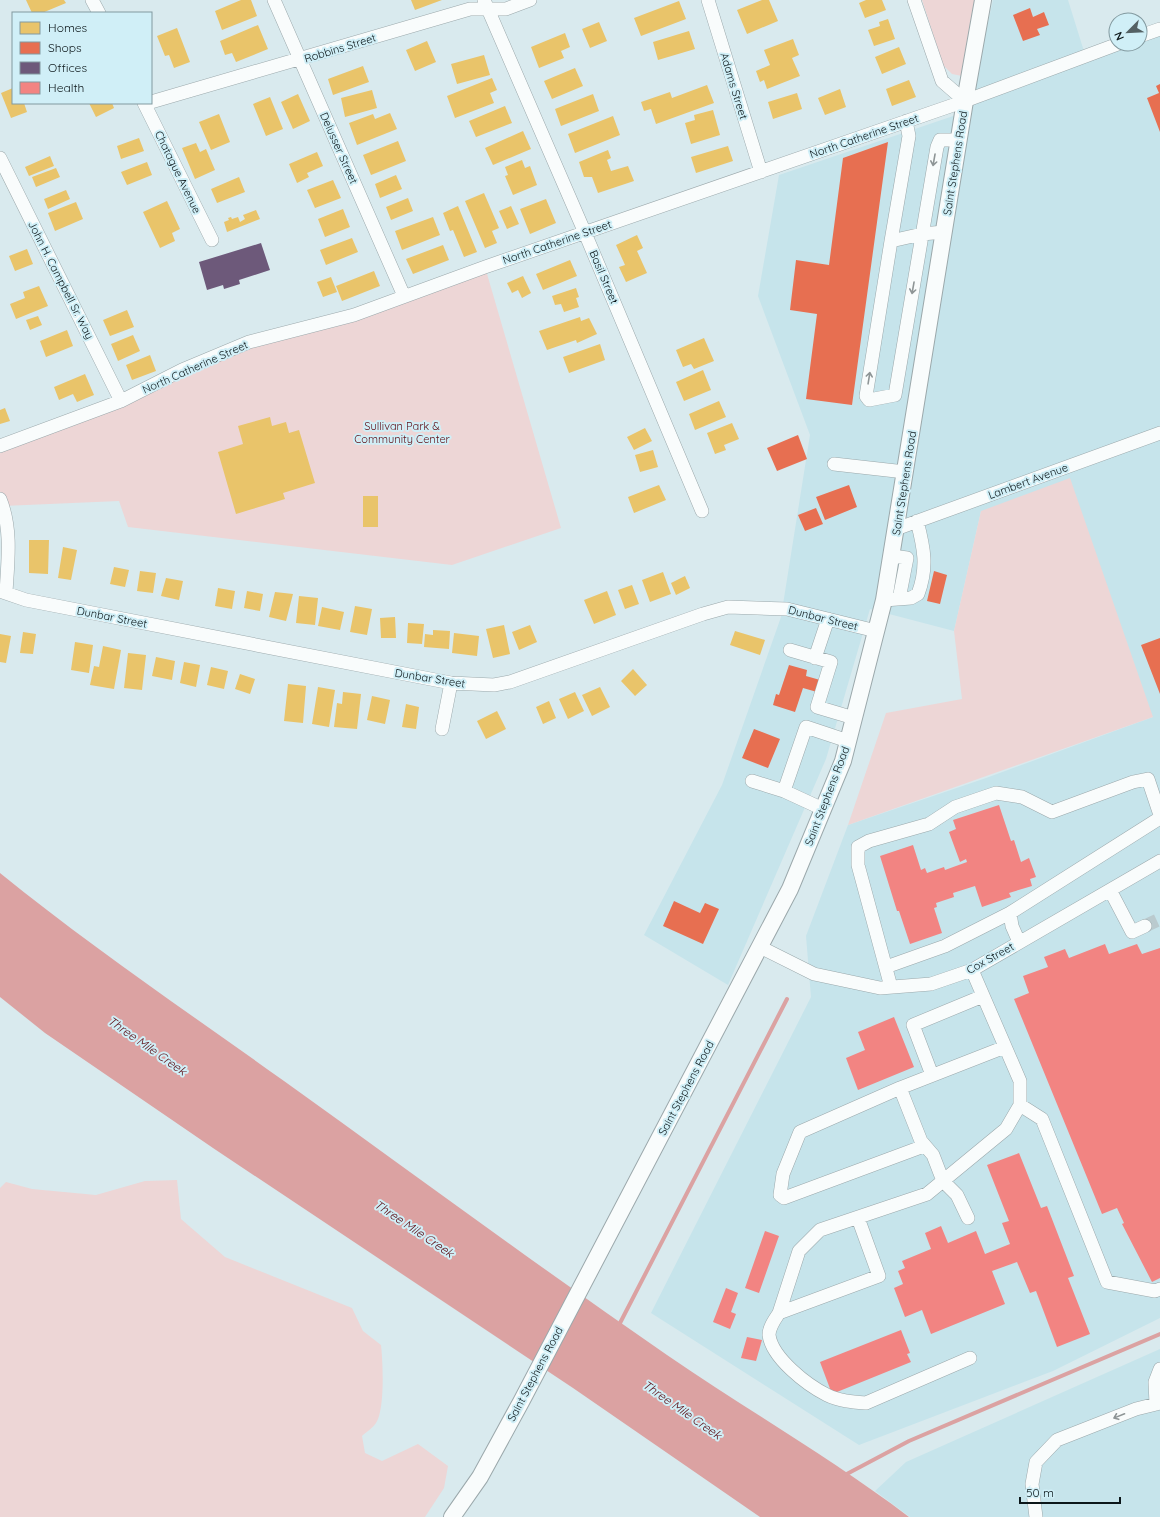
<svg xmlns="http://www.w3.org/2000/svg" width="1160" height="1517" viewBox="0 0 1160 1517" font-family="Quicksand,sans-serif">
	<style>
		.built { fill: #c6e4eb }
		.green { fill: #edd6d6 }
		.water { fill: #dba2a2 }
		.homes { fill: #e9c46a }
		.shops { fill: #e76f51 }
		.offices { fill: #6d597a }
		.health { fill: #f28482 }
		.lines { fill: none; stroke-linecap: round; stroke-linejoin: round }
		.stream { stroke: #dba2a2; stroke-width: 4 }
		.minor-tunnel { stroke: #bacace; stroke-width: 13; stroke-dasharray: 13 6; stroke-linecap: butt }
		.minor-casing { stroke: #9ba8ab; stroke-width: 14 }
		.major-casing { stroke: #9ba8ab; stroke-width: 18 }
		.minor { stroke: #f9fcfc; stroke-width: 13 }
		.major { stroke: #f9fcfc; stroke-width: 16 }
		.oneway { stroke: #8e9596 }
		.labels { text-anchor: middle; stroke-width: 4; stroke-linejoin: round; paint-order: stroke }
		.street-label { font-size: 11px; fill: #0c171a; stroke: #d0eff7 }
		.park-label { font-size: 11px; fill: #5f0e16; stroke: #d0eff7 }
		.water-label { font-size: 12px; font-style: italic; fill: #5c0c14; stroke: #d0eff7 }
	</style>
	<rect width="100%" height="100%" fill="#d9eaee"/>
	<!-- built -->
	<path class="built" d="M993,0H1068L1087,61L1133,44H1140V41L1160,34V1318L1053,1371L859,1445L651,1313L811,997L806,936L848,825L986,778L1153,717L981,511L954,631L870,609L826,759L728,985L644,935L722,785L781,617L810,435L758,296L779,175L968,111Z
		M1160,1349V1517H910L875,1491L906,1462Z"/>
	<!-- green -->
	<path class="green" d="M922,0H976L962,76L952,74L943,65Z
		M485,267L561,528L452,565L128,527L119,501L3,506L0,499V446L182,370Z
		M1070,478L1153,717L848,825L886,713L962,699L954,631L981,511Z
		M177,1180L181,1219L225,1257L352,1308L363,1331L381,1345C383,1362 385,1410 376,1423C373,1428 366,1432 362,1436L365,1453L382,1461L418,1444L448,1466L444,1488L425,1517H0V1188L6,1182L32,1189L96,1195L145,1181Z"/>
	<!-- water -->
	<path class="water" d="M0,873C91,947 189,1013 284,1081C412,1173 538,1266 667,1355C747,1410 831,1458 909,1517H760L573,1388L213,1148L45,1033L0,997Z"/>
	<!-- homes -->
	<path class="homes" d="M26,0H64L66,3L42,13H32Z
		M241,0H251L257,16L222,30L215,11Z
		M411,0H442L415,10Z
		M762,0H769L778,21L747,34L737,10Z
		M866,0H882L886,10L865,18L859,3Z
		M679,1L686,19L641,36L634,18Z
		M888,19L895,39L874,46L868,30L880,26L879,22Z
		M599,22L607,41L590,48L582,29Z
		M258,25L268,49L236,62L232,53L225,55L220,41Z
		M177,28L190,62L174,68L169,55L165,56L157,36Z
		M689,31L695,49L658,60L653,42Z
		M565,33L570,47L561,51L564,58L539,68L531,47Z
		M793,39L799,55L792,58L800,76L767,89L764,80L760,82L756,71L770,65L764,50Z
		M427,41L436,62L415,71L406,50Z
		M899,47L906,64L882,74L875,57Z
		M484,55L490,75L457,84L451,64Z
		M363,66L369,82L333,95L328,79Z
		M575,68L583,86L552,99L544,81Z
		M492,78L497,90L490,93L494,103L455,118L447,96Z
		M909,80L916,97L892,106L886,89Z
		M707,85L714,103L656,124L651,109L644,111L641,102L670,92L672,98Z
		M13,88V103H24L27,112L11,118L1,93Z
		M840,89L846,107L825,115L818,98Z
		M372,90L377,108L345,117L341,98Z
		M797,93L802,109L773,119L768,102Z
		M298,94L310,121L293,129L281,102Z
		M593,94L599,111L561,126L555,109Z
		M270,97L283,129L266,136L253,104Z
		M89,103H112L114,108L96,117Z
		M505,106L512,123L476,137L469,121Z
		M713,110L720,135L691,144L685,123L695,120L694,115Z
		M390,113L397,129L357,145L349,123L373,114L375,119Z
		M219,114L230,142L211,150L199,122Z
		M613,116L620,135L575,153L568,134Z
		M523,131L531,149L493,165L485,148Z
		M139,138L144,151L121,159L117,146Z
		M398,141L406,161L371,175L363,155Z
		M196,143L200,152L206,149L215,170L195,179L182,148Z
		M728,146L733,161L696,173L691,157Z
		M608,150L611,158L607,160L611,171L628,166L634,181L598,193L592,177H584L579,162Z
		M317,152L323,166L307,173L309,177L297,183L289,164Z
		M50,156L54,166L29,176L25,167Z
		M522,160L525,168L530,166L537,185L513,195L505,176L508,175L505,167Z
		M147,162L152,175L127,185L121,172Z
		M56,168L60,177L36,187L32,177Z
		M396,175L402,189L380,198L375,184Z
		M239,177L245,192L217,203L211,189Z
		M333,180L341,198L315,208L307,190Z
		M66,190L70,199L48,209L44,199Z
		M484,193L499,228L492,231L497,243L485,248L465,201Z
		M408,198L413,211L391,220L386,207Z
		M546,199L556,223L530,234L520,209Z
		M167,201L180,229L172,233L175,241L160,248L143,212Z
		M76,202L83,219L55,231L48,213Z
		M458,206L477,252L464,257L453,230L450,231L443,213Z
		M511,206L519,224L507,229L499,211Z
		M343,209L350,227L325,237L318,219Z
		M256,210L260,219L227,232L224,222L229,220L228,218L231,217L232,219L238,217L240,222L245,219L243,215Z
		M433,217L440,235L402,250L395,231Z
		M637,235L643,248L637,251L647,273L626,282L619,267L625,265L616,245Z
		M352,238L358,252L326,265L320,250Z
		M443,245L449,260L413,274L406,259Z
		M27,249L33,264L15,271L9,256Z
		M570,260L577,276L543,290L536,274Z
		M374,271L380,286L342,301L336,286Z
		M523,276L531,293L522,298L518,290L512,293L507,283Z
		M331,277L337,292L323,297L317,282Z
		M39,286L48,306L16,319L10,304L25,298L23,292Z
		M576,288L579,297L576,298L579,307L564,312L561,304L555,305L552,296Z
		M127,310L134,327L110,336L103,320Z
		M38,316L42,325L30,330L26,320Z
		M580,317L581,321L589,318L597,334L577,343L576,340L547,350L539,331Z
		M67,330L73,346L46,357L40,341Z
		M133,335L140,351L118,361L111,344Z
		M704,338L714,361L694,369L691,364L683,367L676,350Z
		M600,344L605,360L569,373L563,357Z
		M150,355L156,371L132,380L126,365Z
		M703,370L711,390L684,401L676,382Z
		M85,374L94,395L77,402L73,394L59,400L54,387Z
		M719,401L726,417L695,430L689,414Z
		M5,408L10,421L0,424V410Z
		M270,417L272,426L286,422L289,433L299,430L315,483L283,493L285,499L236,514L218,452L243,444L238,426Z
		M732,423L739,439L724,445L726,450L715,454L707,433Z
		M645,428L652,441L634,450L627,437Z
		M653,450L658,467L640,472L635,455Z
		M659,485L666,500L634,513L628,497Z
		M363,496H378V527H363Z
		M29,540H49L48,574L29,573Z
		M63,547L77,550L71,580L58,578Z
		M114,567L129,570L125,587L110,584Z
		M140,571L156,573L153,593L137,591Z
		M663,572L671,594L650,602L642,580Z
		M685,576L690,588L676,595L671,583Z
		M166,578L183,581L179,600L161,596Z
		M632,585L639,604L625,609L618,590Z
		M218,588L235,591L232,609L215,606Z
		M247,591L263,594L260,611L244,608Z
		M607,591L616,615L594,624L584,600Z
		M275,592L293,594L286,621L269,617Z
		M299,596L318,598L315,625L296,623Z
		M355,606L372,609L367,635L350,632Z
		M322,607L344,612L340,630L318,626Z
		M395,617L396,638H381L380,618Z
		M408,623L424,624L422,644L407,643Z
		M504,625L510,654L493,658L486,629Z
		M530,625L537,642L519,650L512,632Z
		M433,630L450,631L449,649L424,647L425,634L433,635Z
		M735,631L765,640L760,655L730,645Z
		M23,632L36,634L33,654L20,653Z
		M454,633L479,636L477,656L452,653Z
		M0,634L11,636L6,663L0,662Z
		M75,642L93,645L89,673L71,670Z
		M103,646L121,650L114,689L90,685L94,666L99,667Z
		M128,653L146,655L142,690L124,688Z
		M156,657L175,661L172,680L152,676Z
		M184,662L200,665L196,687L180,683Z
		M211,667L228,671L224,689L207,685Z
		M633,669L647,685L635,696L621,681Z
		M240,674L255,679L250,694L235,689Z
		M288,684L306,686L303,723L284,721Z
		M318,687L335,690L329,727L312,724Z
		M600,687L610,707L592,716L582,695Z
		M343,692L361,694L357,729L334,727L337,703L342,704Z
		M575,692L584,711L568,719L559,699Z
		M372,696L390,700L385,724L367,720Z
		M549,701L556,718L543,724L536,707Z
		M406,704L419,707L416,729L402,727Z
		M497,711L506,729L486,739L477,721Z"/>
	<!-- shops -->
	<path class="shops" d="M1030,8L1033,17L1044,12L1049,25L1037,29L1040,35L1023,41L1013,15Z
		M1160,84V132L1147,98L1159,93L1156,86Z
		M888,142L852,405L806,399L817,314L790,310L796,260L829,265L843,158Z
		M798,435L807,459L777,471L767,448Z
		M849,485L857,507L825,520L816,497Z
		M816,508L823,524L805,531L798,515Z
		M934,571L947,575L940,604L927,601Z
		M1160,638V694L1141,645Z
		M789,665L807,670L806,676L820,680L817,692L803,688L795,712L773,705L776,694L779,695Z
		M754,729L780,739L768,768L742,758Z
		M674,901L700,913L705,903L719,909L703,944L663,926Z"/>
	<!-- offices -->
	<path class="offices" d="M261,243L270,270L239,280L240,284L224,289L223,285L207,290L199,262Z"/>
	<!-- health -->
	<path class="health" d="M999,805L1011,841L1014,840L1021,862L1029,858L1036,877L1030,879L1032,886L1009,893L1011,897L982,907L975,886L953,893L954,897L936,903L937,907L934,908L942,933L910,944L899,911H897L880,856L913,845L921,870L925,868L927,873L944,867L945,870L967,862L966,859L960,862L949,832L956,829L953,820Z
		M1105,944L1109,954L1137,944L1142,954L1160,948V1278L1152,1282L1122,1224L1124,1223L1117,1208L1102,1214L1014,999L1029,993L1023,976L1048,967L1044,957L1065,949L1069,958Z
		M894,1017L914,1067L858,1090L846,1058L865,1050L858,1032Z
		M1019,1153L1041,1208L1047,1206L1074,1276L1068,1278L1090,1334L1057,1347L1036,1291L1030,1293L1017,1262L992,1271L1005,1304L931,1334L922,1310L905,1317L894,1288L903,1284L898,1271L905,1268L902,1261L931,1249L925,1233L941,1226L948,1243L976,1231L985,1254L1010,1244L1002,1223L1009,1221L987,1165Z
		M765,1231L779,1236L759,1293L745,1288Z
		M726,1288L738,1293L731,1312L736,1314L730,1329L713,1322Z
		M901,1330L910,1353L907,1354L911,1362L832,1394L820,1362Z
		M747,1337L762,1340L756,1361L741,1358Z"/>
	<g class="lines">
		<!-- stream -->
		<path class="stream" d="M619,1325L787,999
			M843,1476L909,1441L1160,1334"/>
		<!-- minor-tunnel -->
		<path class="minor-tunnel" d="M1145,926L1160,919"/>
		<defs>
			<path id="minor" d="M92,0L99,13
				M274,0L404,296
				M484,0L585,233L702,511
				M708,0L761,172
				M914,0L942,81L965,101
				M1140,36L1160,29
				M151,102L470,9H506L530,0
				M144,103L212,240
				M906,121L909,136L891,241L922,234L944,232
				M0,158L121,401
				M891,241L866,396L869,400L895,395L937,147L940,140H959
				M0,446L121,401L182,370L249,342L354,315L485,267L965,101L1118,44
				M834,464L905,472
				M0,499C12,528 8,561 6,592
				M896,529L1160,433
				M892,556L907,558L899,599
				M0,591L26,600L451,683L494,685L510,682L703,614L728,607L787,609L876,631
				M884,600L911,598L918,594C928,567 924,548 917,521
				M790,650L831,662L817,707L854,718
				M815,658L828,619
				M442,729L451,683
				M752,781L784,791L823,809
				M784,791L806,727L848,741
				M1110,890L1132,932L1145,926
				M1019,942L1012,926L1010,913L1160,818
				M760,947L814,974L880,988L931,984L972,970L1160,861
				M886,967L945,946L1010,913
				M891,987L858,865V847L869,841L929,824L955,807L996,793L1022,797L1052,812L1133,782L1148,779L1160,815
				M932,1075L913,1025L983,996
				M900,1088L800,1132L783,1174L780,1195L784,1198L924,1146
				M1020,1105L1042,1119L1107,1282L1155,1291L1160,1289
				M858,1218L879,1276L779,1313L799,1251L820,1230L927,1194L1006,1129L1020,1105V1081L972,970
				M968,1218L957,1195L943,1181L933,1155L921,1141L900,1088L1005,1047
				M779,1313C775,1319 769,1327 769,1335C772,1358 807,1385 827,1395C839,1401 853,1402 866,1403L970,1358
				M1156,1404L1155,1382L1160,1369
				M1036,1517L1032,1484L1036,1462L1057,1440L1136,1409L1160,1403"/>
			<path id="major" d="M452,1517L480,1477L521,1402L790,889L843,761L884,600L965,101L983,0"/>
		</defs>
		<!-- minor casing -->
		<use href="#minor" class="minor-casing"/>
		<!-- major casing -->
		<use href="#major" class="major-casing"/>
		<!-- minor -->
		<use href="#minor" class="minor"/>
		<!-- major -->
		<use href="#major" class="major"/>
	</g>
	<!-- one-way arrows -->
	<defs><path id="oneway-shaft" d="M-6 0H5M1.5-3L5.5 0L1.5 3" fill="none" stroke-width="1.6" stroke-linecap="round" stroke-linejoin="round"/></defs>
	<g class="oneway">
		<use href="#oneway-shaft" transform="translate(934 160) rotate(100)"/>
		<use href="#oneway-shaft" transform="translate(913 288) rotate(100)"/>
		<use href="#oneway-shaft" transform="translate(869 378) rotate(-81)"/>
		<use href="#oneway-shaft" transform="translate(1119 1416) rotate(158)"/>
	</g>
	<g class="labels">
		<!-- street labels -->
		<g class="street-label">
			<text transform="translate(340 48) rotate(-17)" y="4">Robbins Street</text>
			<text transform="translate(734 86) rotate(73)" y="4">Adams Street</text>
			<text transform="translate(864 136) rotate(-19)" y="4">North Catherine Street</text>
			<text transform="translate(339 148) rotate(66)" y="4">Delusser Street</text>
			<text transform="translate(955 163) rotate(-81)" y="4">Saint Stephens Road</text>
			<text transform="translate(178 172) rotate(64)" y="4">Chatague Avenue</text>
			<text transform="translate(557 242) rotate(-19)" y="4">North Catherine Street</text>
			<text transform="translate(604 277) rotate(67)" y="4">Basil Street</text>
			<text transform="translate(61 280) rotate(63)" y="4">John H. Campbell Sr. Way</text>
			<text transform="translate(195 367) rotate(-24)" y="4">North Catherine Street</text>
			<text transform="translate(1028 481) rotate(-20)" y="4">Lambert Avenue</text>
			<text transform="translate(904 483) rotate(-81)" y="4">Saint Stephens Road</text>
			<text transform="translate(112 617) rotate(11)" y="4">Dunbar Street</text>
			<text transform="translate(823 618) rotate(14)" y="4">Dunbar Street</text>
			<text transform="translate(430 678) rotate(9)" y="4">Dunbar Street</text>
			<text transform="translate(827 796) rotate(-69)" y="4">Saint Stephens Road</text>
			<text transform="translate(990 958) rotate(-29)" y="4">Cox Street</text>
			<text transform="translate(686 1088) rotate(-62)" y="4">Saint Stephens Road</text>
			<text transform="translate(535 1374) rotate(-62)" y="4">Saint Stephens Road</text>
		</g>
		<!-- park labels -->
		<g class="park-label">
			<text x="402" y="430">Sullivan Park &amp;<tspan x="402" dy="13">Community Center</tspan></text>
		</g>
		<!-- water labels -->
		<g class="water-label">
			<text transform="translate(147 1046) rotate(35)" y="4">Three Mile Creek</text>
			<text transform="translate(414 1229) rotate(34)" y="4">Three Mile Creek</text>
			<text transform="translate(682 1410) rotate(35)" y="4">Three Mile Creek</text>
		</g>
	</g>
	<!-- legend -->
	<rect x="12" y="12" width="140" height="92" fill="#d0eff7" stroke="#82999f"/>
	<rect x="20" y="22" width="20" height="12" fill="#e9c46a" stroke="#82999f"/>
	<text x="48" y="32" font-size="12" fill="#0c171a">Homes</text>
	<rect x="20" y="42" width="20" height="12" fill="#e76f51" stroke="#82999f"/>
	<text x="48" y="52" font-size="12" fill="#0c171a">Shops</text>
	<rect x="20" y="62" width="20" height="12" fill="#6d597a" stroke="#82999f"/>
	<text x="48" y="72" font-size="12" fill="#0c171a">Offices</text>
	<rect x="20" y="82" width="20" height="12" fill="#f28482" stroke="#82999f"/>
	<text x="48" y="92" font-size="12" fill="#0c171a">Health</text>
	<!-- north arrow -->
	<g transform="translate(1128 32) rotate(246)"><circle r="19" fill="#d0eff7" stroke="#82999f"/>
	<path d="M0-3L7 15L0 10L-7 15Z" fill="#546164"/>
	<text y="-6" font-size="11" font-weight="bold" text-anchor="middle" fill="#0c171a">N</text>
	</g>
	<!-- scale -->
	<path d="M1020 1497v6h100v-6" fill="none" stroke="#0c171a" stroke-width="2"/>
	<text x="1026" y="1497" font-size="12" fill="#0c171a" stroke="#d0eff7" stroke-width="3" paint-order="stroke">50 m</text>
</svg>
